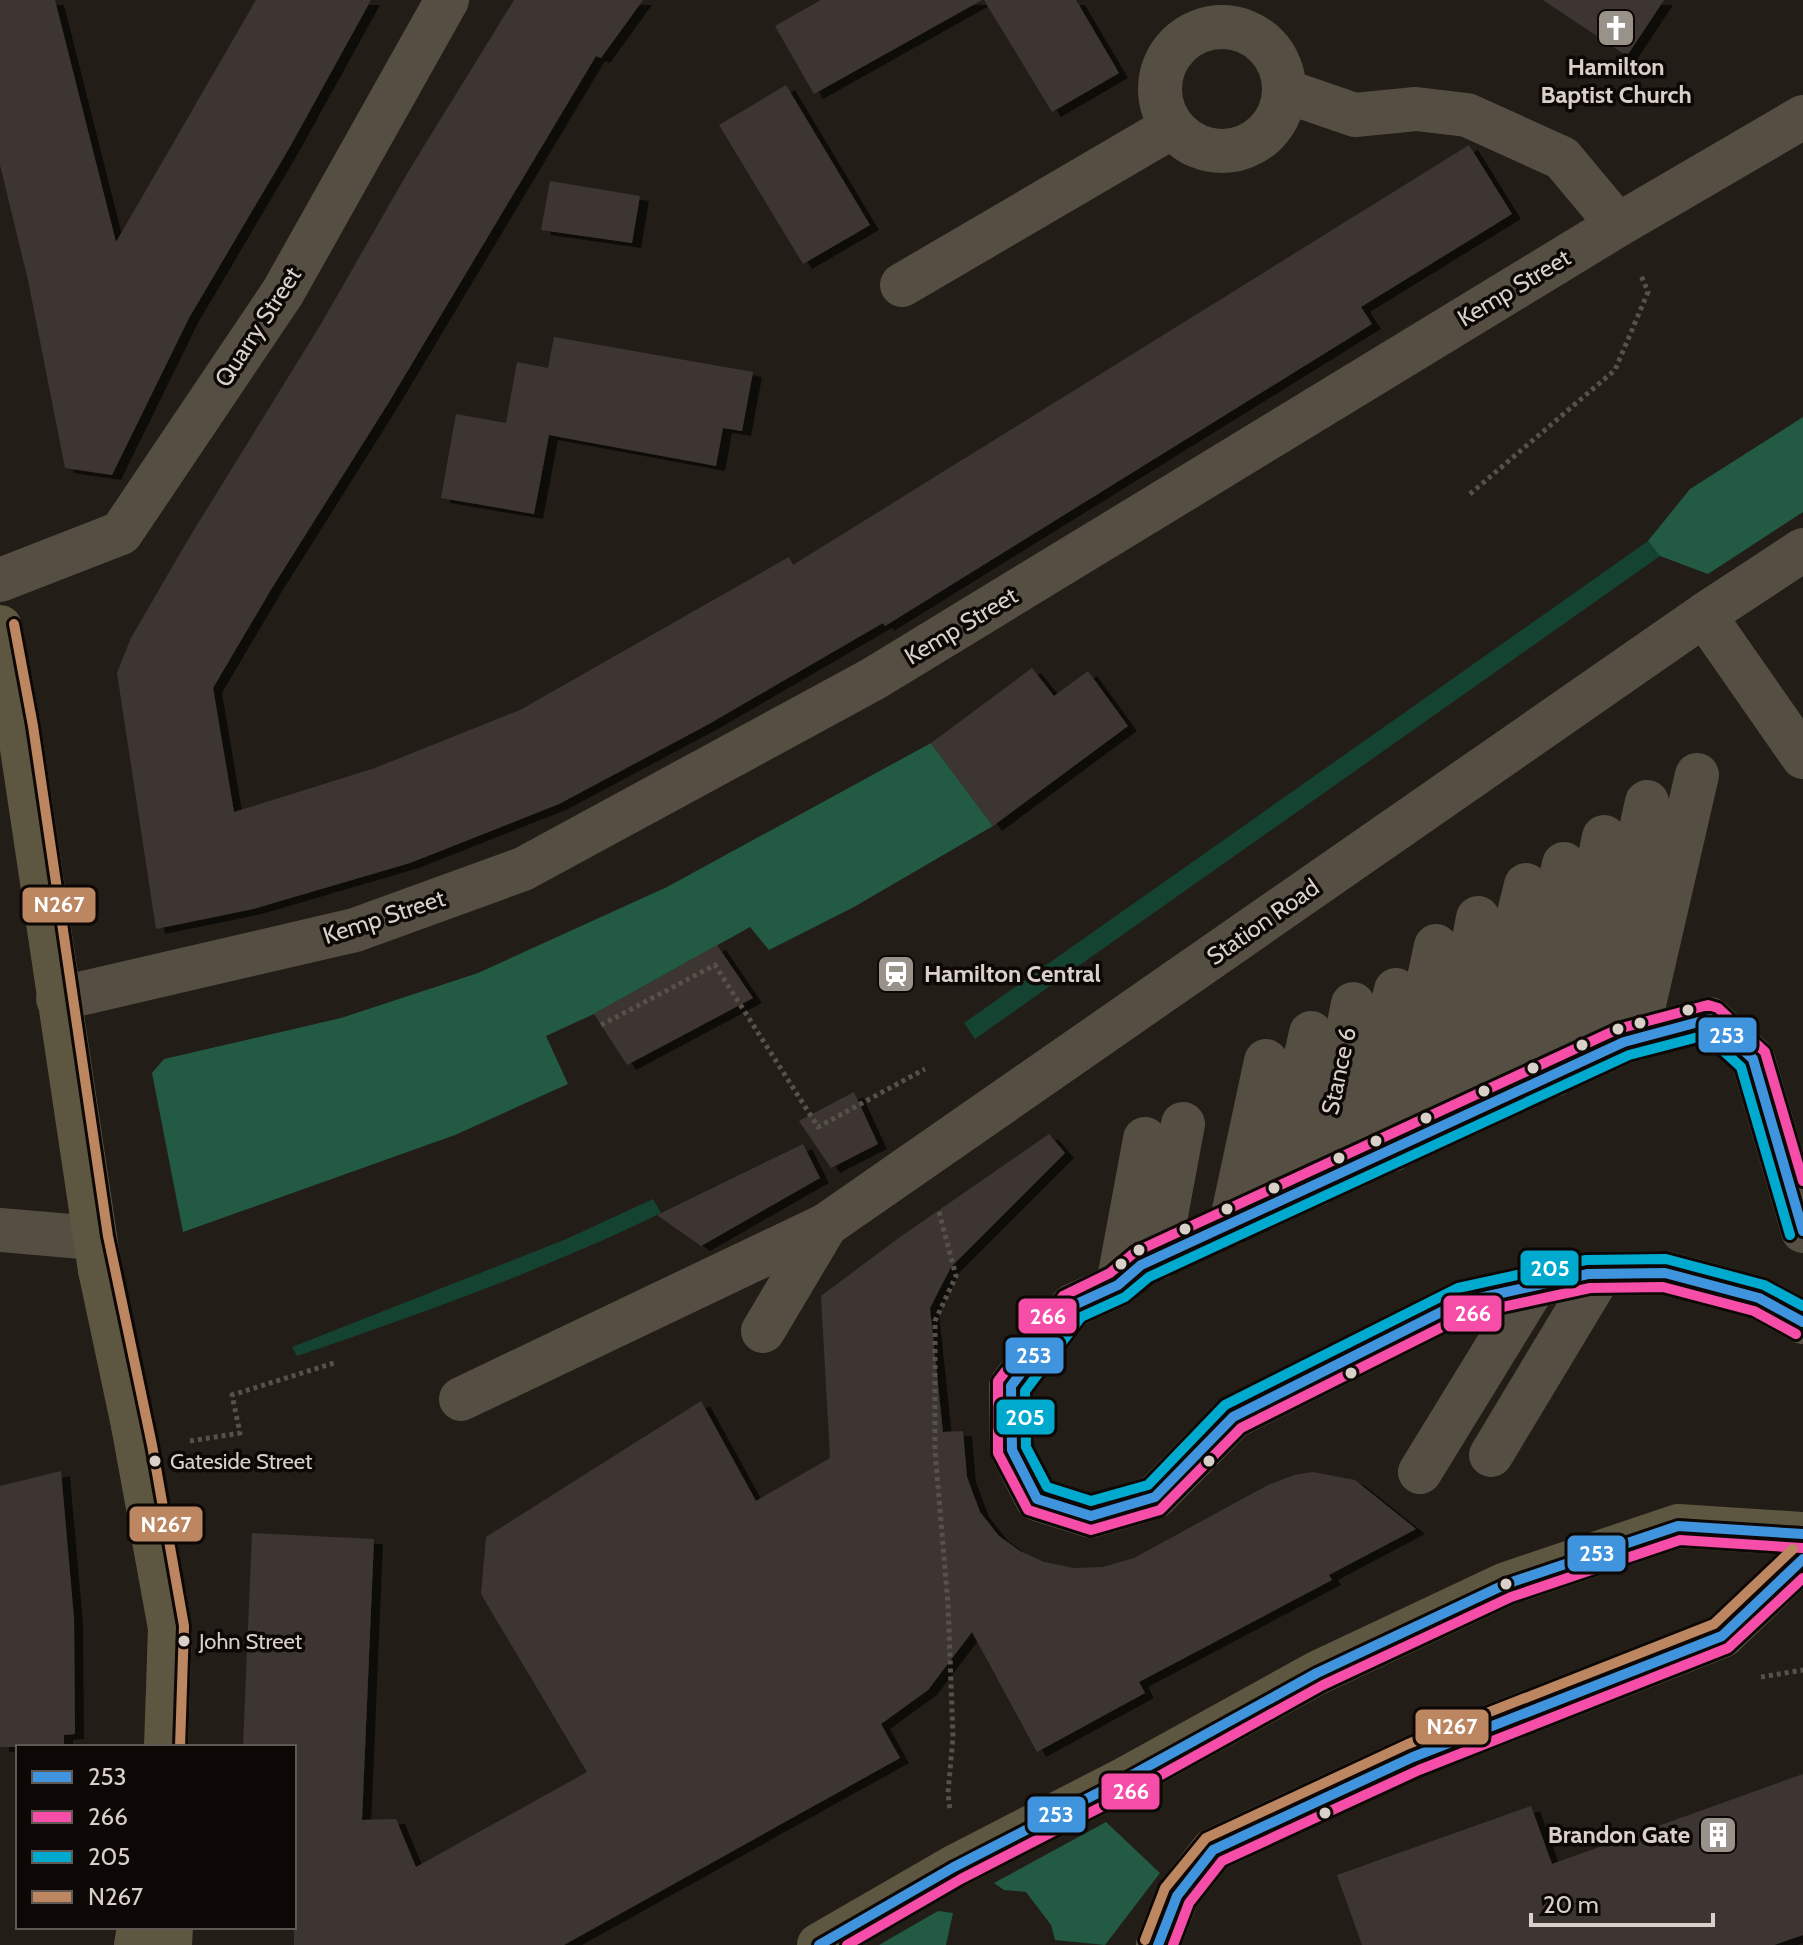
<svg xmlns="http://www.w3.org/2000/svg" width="1803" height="1945" viewBox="0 0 1803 1945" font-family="Cabin,sans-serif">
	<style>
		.green { fill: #144331 }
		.forest { fill: #225a44 }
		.building { fill: #3c3631; filter: url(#shadow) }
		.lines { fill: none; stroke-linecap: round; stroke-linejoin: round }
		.path { stroke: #565247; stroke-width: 5; stroke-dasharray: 4 4; stroke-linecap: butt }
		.minor { stroke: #544f42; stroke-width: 44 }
		.major { stroke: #5d5742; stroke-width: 44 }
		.major-bridge { stroke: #5d5742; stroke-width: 44 }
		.bus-1-casing { stroke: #0d0805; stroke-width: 16 }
		.bus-2-casing { stroke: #0d0805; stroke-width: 16 }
		.bus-3-casing { stroke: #0d0805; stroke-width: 16 }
		.bus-4-casing { stroke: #0d0805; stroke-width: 16 }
		.bus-1 { stroke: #4094de; stroke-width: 10 }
		.bus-2 { stroke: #f54da8; stroke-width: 10 }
		.bus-3 { stroke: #00a9ce; stroke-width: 10 }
		.bus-4 { stroke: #bb8660; stroke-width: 10 }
		.bus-dot { fill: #d9d1c9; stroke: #0d0805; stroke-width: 3 }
		.labels { text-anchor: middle; stroke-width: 7; stroke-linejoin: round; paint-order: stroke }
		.bus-label { font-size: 22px; fill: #d9d1c9; stroke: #0d0805; text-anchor: start }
		.poi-label { font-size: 24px; font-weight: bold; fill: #d9d1c9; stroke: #0d0805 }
		.street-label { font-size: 24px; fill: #d9d1c9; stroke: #0d0805 }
		.line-badge { stroke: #0d0805; stroke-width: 3 }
		.badge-label { font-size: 22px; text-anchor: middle; font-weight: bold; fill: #fff }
	</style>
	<defs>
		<filter id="shadow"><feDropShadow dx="9" dy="5" stdDeviation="0" flood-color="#0009"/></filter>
	</defs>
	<rect width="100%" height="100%" fill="#231d17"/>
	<!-- green -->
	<path class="green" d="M1648,541L1660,556L975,1039L964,1023Z
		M653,1199L661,1213C544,1270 420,1314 297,1356L292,1347L564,1240Z"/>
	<!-- forest -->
	<path class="forest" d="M1803,417V512L1708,574L1660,556L1648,541L1690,489Z
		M931,743L993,826L854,907L769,950L750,927L594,1014L546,1036L568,1084L455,1135L183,1232L152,1073L164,1059L341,1018L478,973L667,887Z
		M1106,1822L1160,1873L1105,1945L1055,1940L1051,1925L1026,1892L1004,1890L994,1883Z
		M938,1911L953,1913L946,1945H879Z"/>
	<!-- building -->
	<path class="building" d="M0,0H55L116,242L256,0H371L291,145L189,318L112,475L65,468L28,280L0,165Z
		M514,0H643L601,58L596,56L389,402L272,588L213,688L234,812L375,768L520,710L789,557L793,565L1469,145L1512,214L1361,307L1372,324L885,626L883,623L709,724L559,804L410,863L253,909L156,929L117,673L131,638L189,538L321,324L408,172Z
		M821,0H982L814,94L775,26Z
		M984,0H1076L1119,73L1052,112Z
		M1543,0H1664L1627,56Z
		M786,85L870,225L803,264L719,125Z
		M550,181L640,196L632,243L541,230Z
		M554,337L753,372L742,431L723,428L716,466L549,435L534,514L441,498L456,414L506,423L517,362L548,368Z
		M1032,668L1054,696L1088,671L1128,726L993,826L931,743Z
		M717,945L753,998L627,1065L594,1014Z
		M854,1092L878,1144L831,1168L799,1121Z
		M1049,1134L1065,1153L951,1267L930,1308L943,1432L963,1431L967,1477L980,1512L999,1536L1020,1551L1044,1562L1074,1568L1103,1567L1134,1558L1268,1485L1294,1475L1313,1472L1355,1480L1416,1529L1329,1575L1332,1580L1139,1682L1145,1693L1037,1752L972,1632L928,1690L881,1724L900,1758L564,1945H294V1747H243L252,1533L374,1539L362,1820L396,1819L416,1867L587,1772L481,1594L486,1537L701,1401L756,1501L830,1458L821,1296L900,1237Z
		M803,1144L820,1178L701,1246L657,1215Z
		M61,1471L74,1619L75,1734L64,1735V1747H0V1486Z
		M1803,1774V1935L1774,1945H1362L1337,1875L1531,1806L1552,1864Z"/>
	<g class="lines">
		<!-- path -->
		<path class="path" d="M1470,494L1615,370L1648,292L1640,273
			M601,1025L715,965L818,1127L925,1069
			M939,1212L956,1276L935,1321V1451L948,1604L953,1737L948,1793L950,1810
			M190,1441L240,1433L232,1395L337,1362
			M1761,1677L1803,1670"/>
		<!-- minor -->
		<path class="minor" d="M1160 89a62 62 0 1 1 124 0a62 62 0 1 1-124 0Z
			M1285,91L1355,115L1416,109L1467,115L1562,158L1618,225
			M902,285L1172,127
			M0,580L121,533L283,292L447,0
			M1704,615L1803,757
			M58,999L355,930L523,869L873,679L1618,225L1803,117
			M1636,1039L1697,775
			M1590,1058L1647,802
			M1554,1075L1604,837
			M1515,1092L1564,864
			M1444,1105L1478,918
			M1469,1114L1526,885
			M1392,1150L1436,946
			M1354,1167L1396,990
			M1316,1185L1353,1004
			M1273,1204L1311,1033
			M1231,1224L1266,1061
			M0,1230L94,1238
			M1803,1231L1753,1059L1710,1019L1624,1042L1141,1265L1118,1285L1072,1306L1011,1386L1012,1450L1037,1499L1091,1516L1155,1497L1233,1417L1461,1302L1588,1274L1665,1273L1759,1298L1803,1322
			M1158,1258L1183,1124
			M1118,1285L1145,1139
			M763,1331L826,1225L1704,615L1803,550
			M461,1399L826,1225
			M1491,1455L1600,1274
			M1420,1472L1534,1286"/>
		<!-- major -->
		<path class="major" d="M0,627L19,728L100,1270
			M133,1425L170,1628L166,1747
			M136,1945L139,1927
			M170,1945L171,1927
			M819,1945L954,1867L1125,1779L1317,1673L1506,1584L1678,1526L1803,1534
			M1158,1945L1177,1896L1213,1850L1413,1757L1722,1636L1803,1559"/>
		<!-- major-bridge -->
		<path class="major-bridge" d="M100,1270L133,1425"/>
		<defs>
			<path id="bus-1" d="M1803,1231L1753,1059L1710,1019L1624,1042L1141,1265L1118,1285L1072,1306L1011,1386L1012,1450L1037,1499L1091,1516L1155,1497L1233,1417L1461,1302L1588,1274L1665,1273L1759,1298L1803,1322
				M819,1945L954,1867L1125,1779L1317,1673L1506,1584L1678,1526L1803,1534
				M1158,1945L1177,1896L1213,1850L1413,1757L1722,1636L1803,1559"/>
			<path id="bus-2" d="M1796,1334L1754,1311L1663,1287L1590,1288L1466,1315L1241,1428L1160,1510L1091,1530L1028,1510L998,1453V1381L1063,1296L1110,1273L1135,1252L1618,1029L1708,1005L1718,1008L1765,1052L1803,1181
				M847,1945L961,1879L1132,1791L1323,1685L1511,1597L1680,1540L1802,1548
				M1173,1945L1189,1903L1222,1861L1419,1770L1728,1648L1803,1578"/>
			<path id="bus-3" d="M1790,1235L1741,1067L1706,1035L1629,1055L1149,1277L1125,1297L1081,1317L1025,1391L1026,1447L1047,1487L1091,1501L1148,1485L1225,1405L1458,1288L1586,1260L1666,1259L1764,1285L1803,1306"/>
			<path id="bus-4" d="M14,624L33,726L108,1236L152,1445L184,1626L180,1747
				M1145,1940L1165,1888L1206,1838L1408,1744L1714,1624L1793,1549"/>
		</defs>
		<!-- bus-1 casing -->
		<use href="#bus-1" class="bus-1-casing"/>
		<!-- bus-2 casing -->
		<use href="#bus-2" class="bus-2-casing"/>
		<!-- bus-3 casing -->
		<use href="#bus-3" class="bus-3-casing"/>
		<!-- bus-4 casing -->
		<use href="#bus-4" class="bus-4-casing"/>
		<!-- bus-1 -->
		<use href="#bus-1" class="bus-1"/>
		<!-- bus-2 -->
		<use href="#bus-2" class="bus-2"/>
		<!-- bus-3 -->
		<use href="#bus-3" class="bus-3"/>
		<!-- bus-4 -->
		<use href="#bus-4" class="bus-4"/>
	</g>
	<!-- icons -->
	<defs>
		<symbol id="church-square" viewBox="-11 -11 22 22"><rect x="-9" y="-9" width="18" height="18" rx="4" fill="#99928b" stroke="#0d0805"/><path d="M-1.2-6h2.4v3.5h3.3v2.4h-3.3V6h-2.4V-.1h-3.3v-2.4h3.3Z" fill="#fff"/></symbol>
		<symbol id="station-square" viewBox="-11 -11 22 22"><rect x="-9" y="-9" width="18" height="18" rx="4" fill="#99928b" stroke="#0d0805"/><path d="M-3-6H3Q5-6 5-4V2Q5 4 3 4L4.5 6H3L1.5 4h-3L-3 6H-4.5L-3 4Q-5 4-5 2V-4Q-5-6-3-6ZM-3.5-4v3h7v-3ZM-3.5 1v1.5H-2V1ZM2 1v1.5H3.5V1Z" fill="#fff"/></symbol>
		<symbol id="building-square" viewBox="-11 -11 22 22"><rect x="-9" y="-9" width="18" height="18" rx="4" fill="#99928b" stroke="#0d0805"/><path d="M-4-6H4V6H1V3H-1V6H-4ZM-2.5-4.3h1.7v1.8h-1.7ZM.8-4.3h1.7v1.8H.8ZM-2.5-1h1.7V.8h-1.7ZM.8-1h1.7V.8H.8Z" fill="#fff"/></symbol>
	</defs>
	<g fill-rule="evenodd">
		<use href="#church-square" x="1594" y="6" width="44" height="44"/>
		<use href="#station-square" x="874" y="952" width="44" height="44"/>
		<use href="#building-square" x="1696" y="1813" width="44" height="44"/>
	</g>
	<!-- markers -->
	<g class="bus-dot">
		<circle cx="1688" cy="1010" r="7"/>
		<circle cx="1640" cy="1023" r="7"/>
		<circle cx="1618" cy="1029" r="7"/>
		<circle cx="1582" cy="1045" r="7"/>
		<circle cx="1533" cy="1068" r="7"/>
		<circle cx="1484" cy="1091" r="7"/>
		<circle cx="1426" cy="1118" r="7"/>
		<circle cx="1376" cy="1141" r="7"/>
		<circle cx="1339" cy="1158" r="7"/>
		<circle cx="1274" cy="1188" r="7"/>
		<circle cx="1227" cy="1209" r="7"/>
		<circle cx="1185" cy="1229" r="7"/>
		<circle cx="1139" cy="1250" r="7"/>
		<circle cx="1121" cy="1264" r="7"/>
		<circle cx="1351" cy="1373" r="7"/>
		<circle cx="155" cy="1461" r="7"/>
		<circle cx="1209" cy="1461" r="7"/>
		<circle cx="1506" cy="1584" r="7"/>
		<circle cx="184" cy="1641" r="7"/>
		<circle cx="1325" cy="1813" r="7"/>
	</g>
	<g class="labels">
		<!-- bus labels -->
		<g class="bus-label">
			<text x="170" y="1469">Gateside Street</text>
			<text x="199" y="1649">John Street</text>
		</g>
		<!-- poi labels -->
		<g class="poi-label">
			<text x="1616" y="75">Hamilton<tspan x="1616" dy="28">Baptist Church</tspan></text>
			<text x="924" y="982" text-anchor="start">Hamilton Central</text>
			<text x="1690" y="1843" text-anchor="end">Brandon Gate</text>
		</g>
		<!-- street labels -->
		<g class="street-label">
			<text transform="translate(1514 288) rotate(-31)" y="8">Kemp Street</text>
			<text transform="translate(258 327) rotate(-57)" y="8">Quarry Street</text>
			<text transform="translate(961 626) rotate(-31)" y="8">Kemp Street</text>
			<text transform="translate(384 917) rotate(-18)" y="8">Kemp Street</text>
			<text transform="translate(1263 922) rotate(-35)" y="8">Station Road</text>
			<text transform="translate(1339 1071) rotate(-78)" y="8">Stance 6</text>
		</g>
	</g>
	<g class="line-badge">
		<rect x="21" y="886" width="76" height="38" rx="8" fill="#bb8660"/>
		<rect x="1697" y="1016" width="61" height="38" rx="8" fill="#4094de"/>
		<rect x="1519" y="1249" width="61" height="38" rx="8" fill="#00a9ce"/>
		<rect x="1442" y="1294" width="61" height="39" rx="8" fill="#f54da8"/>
		<rect x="1017" y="1297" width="61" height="38" rx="8" fill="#f54da8"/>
		<rect x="1004" y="1336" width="61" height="39" rx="8" fill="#4094de"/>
		<rect x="995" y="1398" width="61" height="38" rx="8" fill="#00a9ce"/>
		<rect x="128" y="1505" width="76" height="38" rx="8" fill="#bb8660"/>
		<rect x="1566" y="1534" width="61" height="39" rx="8" fill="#4094de"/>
		<rect x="1414" y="1708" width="76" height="38" rx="8" fill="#bb8660"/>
		<rect x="1100" y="1772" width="61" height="39" rx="8" fill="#f54da8"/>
		<rect x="1026" y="1795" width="61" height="39" rx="8" fill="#4094de"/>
	</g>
	<g class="badge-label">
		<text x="59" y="912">N267</text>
		<text x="1727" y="1043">253</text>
		<text x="1550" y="1276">205</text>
		<text x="1473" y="1321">266</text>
		<text x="1048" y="1324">266</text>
		<text x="1034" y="1363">253</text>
		<text x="1025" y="1425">205</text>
		<text x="166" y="1532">N267</text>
		<text x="1597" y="1561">253</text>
		<text x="1452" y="1734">N267</text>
		<text x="1131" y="1799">266</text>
		<text x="1056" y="1822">253</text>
	</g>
	<!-- legend -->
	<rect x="16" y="1745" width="280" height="184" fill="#0d0805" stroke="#5f5853" stroke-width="2"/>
	<rect x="32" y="1771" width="40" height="12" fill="#4094de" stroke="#5f5853" stroke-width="2"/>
	<text x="88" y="1785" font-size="24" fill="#d9d1c9">253</text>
	<rect x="32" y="1811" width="40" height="12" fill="#f54da8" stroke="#5f5853" stroke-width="2"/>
	<text x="88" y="1825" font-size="24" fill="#d9d1c9">266</text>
	<rect x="32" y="1851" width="40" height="12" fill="#00a9ce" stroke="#5f5853" stroke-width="2"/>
	<text x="88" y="1865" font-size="24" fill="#d9d1c9">205</text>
	<rect x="32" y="1891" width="40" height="12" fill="#bb8660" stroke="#5f5853" stroke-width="2"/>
	<text x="88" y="1905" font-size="24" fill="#d9d1c9">N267</text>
	<!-- scale -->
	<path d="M1531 1913v12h182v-12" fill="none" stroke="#d9d1c9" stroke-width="4"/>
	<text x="1543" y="1913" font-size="24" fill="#d9d1c9" stroke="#0d0805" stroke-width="6" paint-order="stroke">20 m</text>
</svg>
